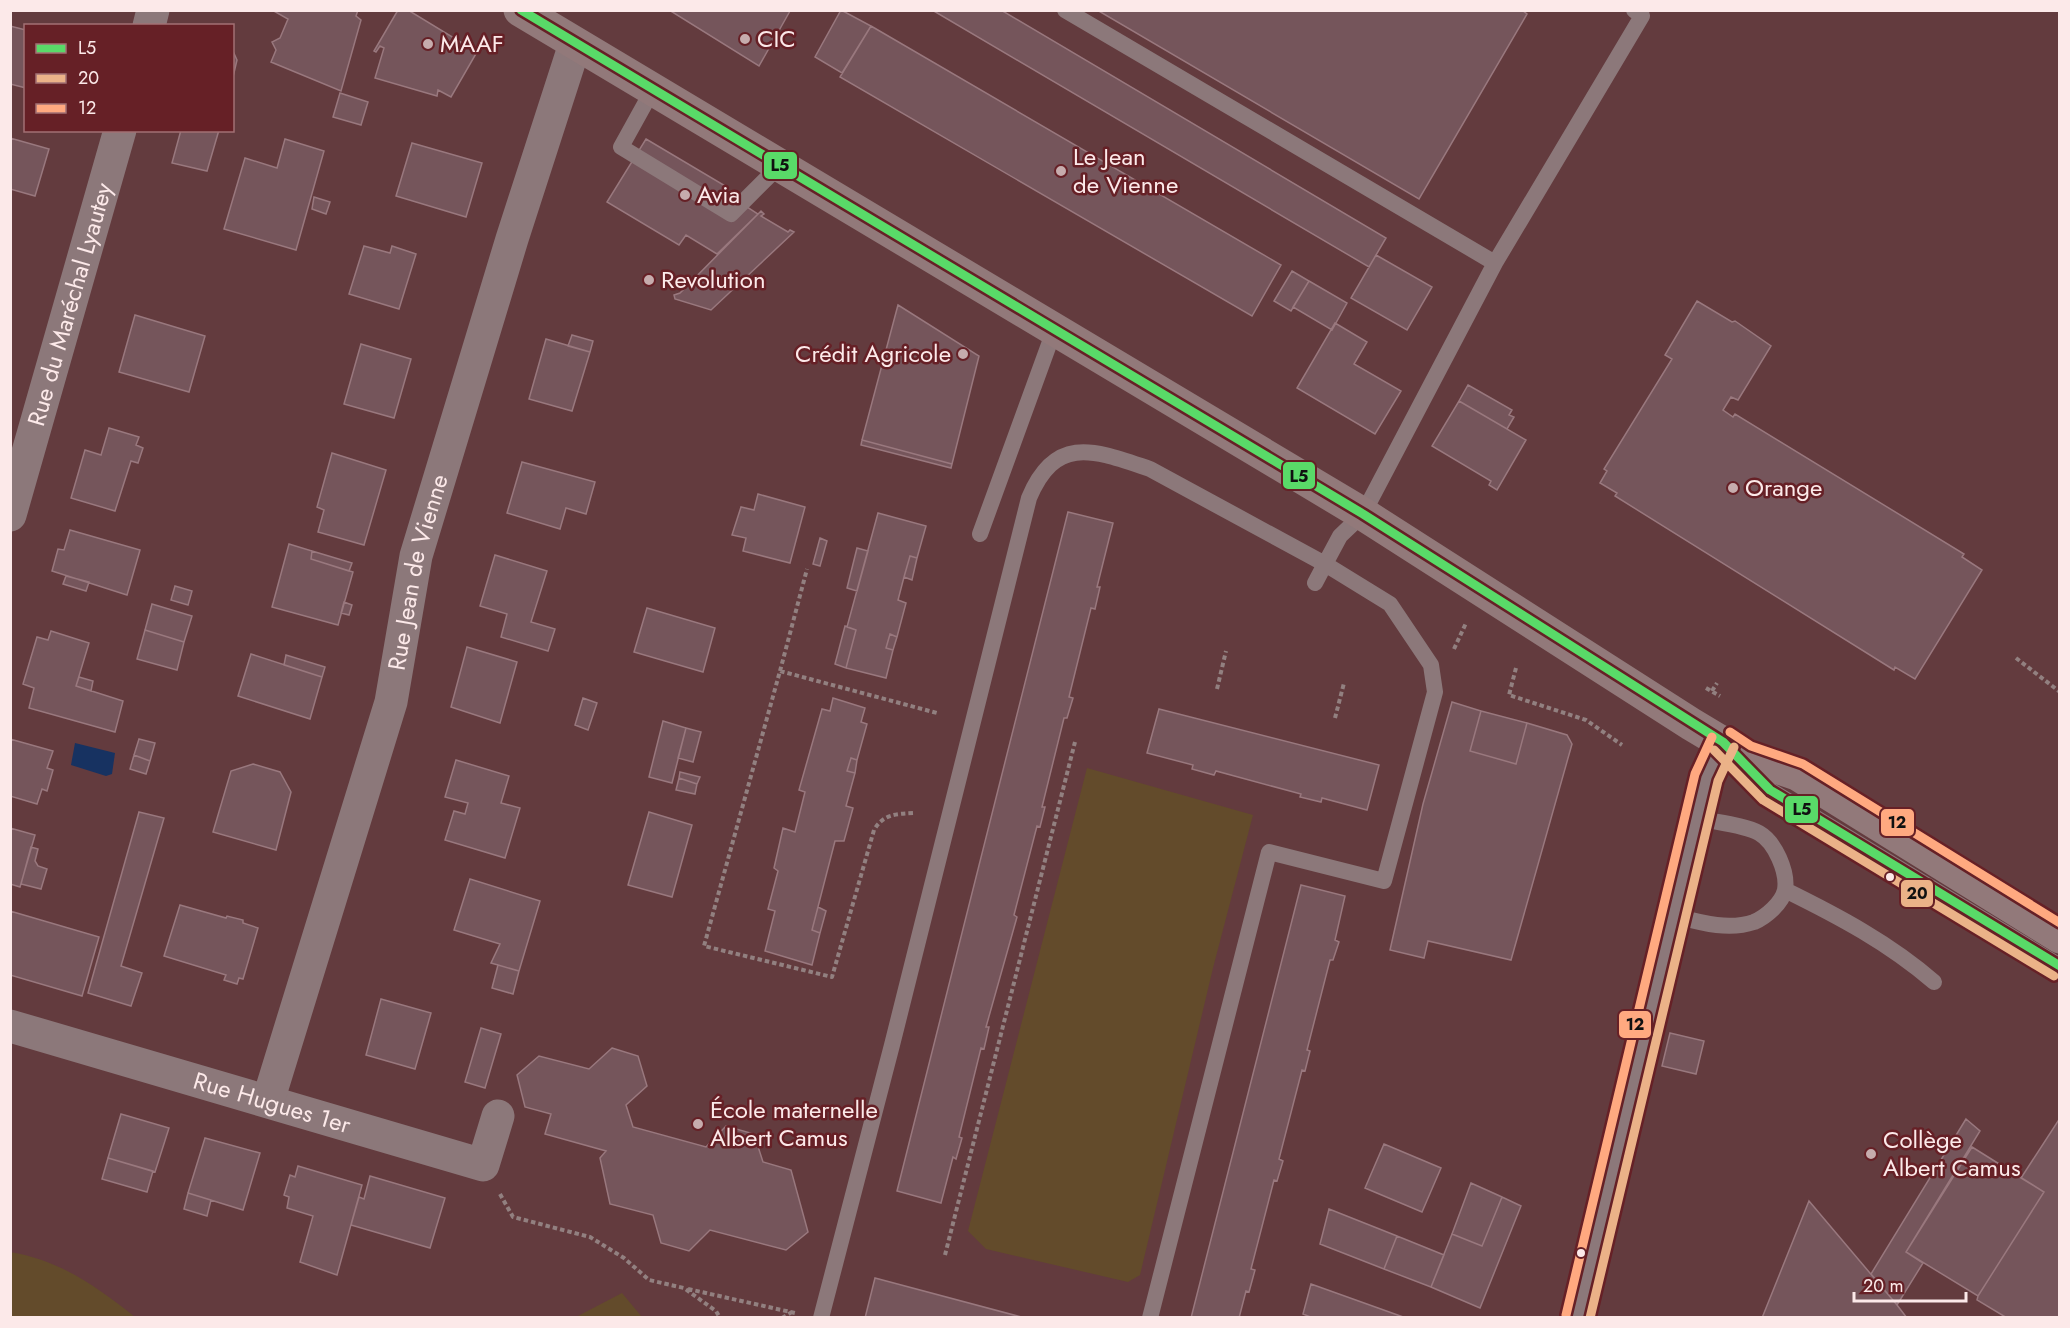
<svg xmlns="http://www.w3.org/2000/svg" width="2070" height="1328" viewBox="0 0 2070 1328" font-family="Jost,sans-serif">
	<style>
		.green { fill: #634b2b }
		.water { fill: #173261 }
		.building { fill: #75555b; stroke: #99787e; stroke-width: 1.5 }
		.lines { fill: none; stroke-linecap: round; stroke-linejoin: round }
		.path { stroke: #928080; stroke-width: 4; stroke-dasharray: 4.5 3; stroke-linecap: butt }
		.lane { stroke: #8c787a; stroke-width: 16 }
		.street { stroke: #8c787a; stroke-width: 33 }
		.secondary { stroke: #92797a; stroke-width: 33 }
		.bus-1-casing { stroke: #662026; stroke-width: 14 }
		.bus-2-casing { stroke: #662026; stroke-width: 14 }
		.bus-3-casing { stroke: #662026; stroke-width: 14 }
		.bus-1 { stroke: #59da68; stroke-width: 9 }
		.bus-2 { stroke: #ebb288; stroke-width: 9 }
		.bus-3 { stroke: #ffa980; stroke-width: 9 }
		.poi-dot { fill: #c6acad; stroke: #662026; stroke-width: 2 }
		.bus-dot { fill: #fce9e9; stroke: #662026; stroke-width: 2 }
		.labels { text-anchor: middle; stroke-width: 5; stroke-linejoin: round; paint-order: stroke }
		.poi-label { font-size: 24px; fill: #fce9e9; stroke: #662026; text-anchor: start }
		.street-label { font-size: 24px; fill: #fce9e9; stroke: #662026 }
		.line-badge { stroke: #662026; stroke-width: 2 }
		.pale-badge-label { font-size: 16px; text-anchor: middle; font-weight: bold; fill: #111 }
	</style>
	<rect width="100%" height="100%" fill="#633b3e"/>
	<!-- green -->
	<path class="green" d="M1087,768L1253,815L1213,968L1140,1275L1128,1282L986,1249L968,1231Z
		M10,1252C60,1260 97,1287 135,1317H11Z
		M622,1293L642,1317H576Z"/>
	<!-- water -->
	<path class="water" d="M75,743L115,753L112,774L106,776L71,765Z"/>
	<!-- building -->
	<path class="building" d="M272,10H358L356,16L361,20L341,91L271,62L276,50L272,42L280,38L288,19Z
		M398,10H408L477,52L451,97L438,90L437,96L375,78L384,48L380,46L376,52L374,51Z
		M669,10H789L790,11L759,66Z
		M841,10L871,26L842,73L815,57Z
		M932,10H1001L1386,238L1369,267Z
		M1097,10H1522L1527,14L1419,199Z
		M10,26L26,30V88L10,84Z
		M871,26L1281,265L1252,316L840,77Z
		M232,49L237,60L232,81Z
		M340,93L368,102L361,125L333,117Z
		M181,130H219L207,171L172,163Z
		M10,138L49,149L35,196L10,189Z
		M285,139L324,151L296,250L224,229L245,158L277,168Z
		M646,139L727,187L724,192L758,214L717,254L686,235L679,245L607,202Z
		M412,143L482,163L466,217L396,196Z
		M314,197L330,202L326,214L312,209Z
		M761,211L764,214L761,216L788,232L790,230L794,232L711,310L675,299L674,295L680,293Z
		M364,246L390,253L392,246L416,254L399,309L349,294Z
		M1376,255L1432,287L1407,330L1351,298Z
		M1292,271L1309,281L1291,311L1274,301Z
		M1309,281L1347,303L1332,330L1293,307Z
		M1697,301L1732,322L1735,321L1771,346L1738,400L1731,397L1723,410L1733,417L1735,414L1964,554L1962,557L1982,570L1915,679L1895,667L1894,670L1615,496L1617,493L1600,483L1607,471L1604,469L1672,359L1665,355Z
		M898,305L979,356L952,464L862,440Z
		M135,315L205,336L189,392L119,372Z
		M1335,323L1367,342L1354,364L1401,391L1375,434L1297,388Z
		M572,335L593,341L590,352L568,346Z
		M546,339L590,352L572,411L529,399Z
		M361,344L411,359L394,418L344,404Z
		M1468,385L1512,410L1509,415L1514,417L1507,429L1459,401Z
		M1459,401L1526,440L1497,490L1489,485L1491,481L1432,446Z
		M109,428L139,437L136,445L143,448L138,463L131,461L115,511L71,498L85,450L101,455Z
		M862,440L952,464L951,468L861,445Z
		M332,453L386,470L364,545L318,532L324,510L317,507Z
		M522,462L595,482L586,514L566,508L560,529L507,513Z
		M758,494L805,507L790,563L743,551L746,538L732,535L741,507L754,510Z
		M1068,512L1113,523L1097,587H1100L1095,609L1091,608L1069,697L1073,698L1067,718H1064L1042,807H1045L1040,827L1037,826L1014,915L1017,917L986,1027H989L984,1049L981,1048L959,1137L962,1138L956,1159L953,1157L941,1203L897,1191Z
		M878,513L926,526L917,558L910,556L904,577L898,600L906,603L897,637L890,634L886,648L893,650L886,678L846,668L856,630L847,627Z
		M70,530L140,550L127,595L52,571L58,549L64,550Z
		M820,538L827,541L820,566L813,564Z
		M289,544L312,551L311,559L353,572L338,625L272,607Z
		M857,548L868,551L857,591L847,588Z
		M312,551L352,563L349,571L311,559Z
		M495,555L547,571L531,622L555,629L548,651L501,637L507,614L480,606Z
		M910,556L917,558L912,580L904,577Z
		M66,576L89,582L86,591L63,584Z
		M175,586L192,591L188,605L171,600Z
		M344,602L352,605L349,615L341,613Z
		M152,604L192,616L184,642L145,630Z
		M647,608L715,628L703,672L634,652Z
		M845,626L856,630L846,668L835,664Z
		M145,630L184,642L177,670L137,659Z
		M51,631L89,643L76,686L123,701L115,732L29,708L34,688L23,684L37,637L48,640Z
		M890,634L897,637L893,650L886,648Z
		M467,647L517,662L500,723L451,707Z
		M251,654L322,677L310,719L238,696Z
		M286,655L325,667L322,677L284,665Z
		M79,677L93,681L91,691L76,686Z
		M583,698L597,703L588,730L575,725Z
		M833,698L865,708L861,722L867,724L857,760L851,758L847,771L855,773L846,806L853,808L844,841H835L812,930L820,933L812,965L765,951L775,911L768,909L778,871L774,868L783,828L795,832L805,792L799,790L822,709L830,711Z
		M1452,702L1481,711L1470,751L1516,764L1527,723L1567,735L1572,744L1511,960L1428,941L1424,958L1390,950L1423,804Z
		M1159,709L1379,765L1367,810L1322,798L1321,802L1300,797L1301,794L1216,771L1214,775L1192,769L1193,765L1147,753Z
		M1481,711L1527,723L1516,764L1470,751Z
		M663,721L686,728L672,783L649,777Z
		M686,728L701,732L693,762L678,758Z
		M10,739L53,751L47,768L53,770L47,791L42,789L37,804L10,796Z
		M139,739L155,743L150,761L134,755Z
		M134,755L150,761L146,774L130,769Z
		M851,758L857,760L855,773L847,771Z
		M456,760L509,776L501,803L520,808L505,858L445,840L454,811L465,814L468,803L445,797Z
		M253,764L280,772L291,792L276,850L213,832L231,771Z
		M680,772L700,777L697,784L679,778Z
		M679,778L697,784L695,794L676,790Z
		M139,812L164,818L121,966L142,973L131,1006L88,993Z
		M649,812L692,825L672,897L628,885Z
		M10,828L35,835L20,887L10,884Z
		M31,847L38,849L35,861L38,866L47,869L41,889L21,884Z
		M470,879L540,901L519,971L491,963L500,944L454,930Z
		M1301,885L1345,896L1335,940L1339,942L1333,960H1330L1307,1050L1310,1051L1305,1071L1302,1070L1279,1159L1283,1161L1277,1181L1274,1180L1251,1269L1255,1270L1249,1292L1246,1291L1239,1318H1191Z
		M180,905L226,918L227,916L243,920V923L258,928L243,979L239,978L237,984L224,980L226,975L164,956Z
		M818,907L826,911L820,933L812,930Z
		M10,911L99,937L82,996L10,975Z
		M498,965L519,971L513,994L492,988Z
		M381,999L431,1013L415,1069L366,1055Z
		M481,1028L501,1034L485,1088L465,1082Z
		M1670,1033L1704,1041L1696,1074L1662,1066Z
		M612,1048L638,1056L647,1086L626,1105L633,1127L706,1147L726,1126L754,1134L763,1162L791,1170L808,1232L786,1250L710,1230L689,1251L661,1243L653,1215L610,1204L600,1158L606,1151L545,1134L551,1114L525,1107L517,1075L539,1056L589,1069Z
		M121,1114L169,1128L155,1172L108,1158Z
		M2060,1118V1318H2007L1977,1300L1978,1296L2044,1192L2021,1178Z
		M1966,1119L1980,1131L1906,1252L1923,1263L1897,1305L1871,1274Z
		M205,1138L260,1153L243,1210L188,1193Z
		M1384,1144L1441,1168L1422,1212L1365,1188Z
		M1972,1147L2044,1192L1978,1296L1906,1252Z
		M108,1158L153,1171L147,1192L102,1179Z
		M298,1166L362,1185L337,1275L300,1262L313,1216L287,1208L289,1197L284,1195L290,1175L295,1177Z
		M370,1176L445,1198L430,1248L351,1225L359,1197L364,1199Z
		M1471,1183L1502,1197L1482,1246L1452,1234Z
		M188,1193L211,1200L207,1216L184,1209Z
		M1502,1197L1521,1206L1480,1308L1431,1287L1452,1234L1482,1246Z
		M1809,1201L1897,1305L1907,1318H1762Z
		M1329,1209L1397,1236L1384,1269L1320,1244Z
		M1397,1236L1444,1255L1431,1287L1384,1269Z
		M875,1278L1025,1318H865Z
		M1311,1284L1406,1318H1313L1303,1314Z"/>
	<g class="lines">
		<!-- path -->
		<path class="path" d="M1454,649L1466,623
			M2016,658L2060,692
			M1516,668L1509,695L1586,720L1622,745
			M780,671L807,569
			M1706,688L1720,696
			M1217,689L1226,651
			M1712,691L1717,683
			M1335,718L1344,683
			M913,813C896,814 883,814 874,830L832,977L704,946L780,671L937,713
			M500,1194L513,1217L590,1237L624,1258L649,1280L684,1288L716,1311L720,1318
			M945,1255L1075,742
			M688,1289L795,1313
			M782,1318L792,1312"/>
		<!-- lane -->
		<path class="lane" d="M1065,10L1495,263
			M652,91L621,147L731,214L779,166
			M980,534L1055,328
			M1743,762L1770,790L2060,966
			M1785,890C1838,916 1889,943 1934,982
			M1672,915C1699,922 1727,931 1754,922C1766,917 1782,903 1785,890C1788,872 1775,842 1759,833C1745,825 1713,822 1697,818
			M821,1318L892,1045L1029,498C1056,433 1096,451 1150,469L1325,564L1315,583
			M1150,1318L1269,852L1384,881L1435,692L1431,665L1390,604L1325,564L1340,536L1363,514L1495,263L1642,16L1634,10"/>
		<!-- street -->
		<g class="street">
			<path d="M149,26L153,10"/>
			<path id="s1" d="M10,515L120,130"/>
			<path id="s2" d="M10,1026L483,1165L498,1116"/>
			<path id="s3" d="M268,1101L391,702L416,556L512,239L575,44"/>
			<path d="M1578,1318L1697,818L1707,777L1723,742"/>
		</g>
		<!-- secondary -->
		<path class="secondary" d="M520,10L1363,514L1691,724L1746,757L1797,774L2060,937"/>
		<defs>
			<path id="bus-1" d="M521,10L1363,514L1723,742L1770,790L2060,966"/>
			<path id="bus-2" d="M1714,750L1763,800L2054,976
				M1590,1318L1718,781L1734,747"/>
			<path id="bus-3" d="M1730,732L1751,746L1803,764L2060,923
				M1566,1315L1695,774L1712,737"/>
		</defs>
		<!-- bus-1 casing -->
		<use href="#bus-1" class="bus-1-casing"/>
		<!-- bus-2 casing -->
		<use href="#bus-2" class="bus-2-casing"/>
		<!-- bus-3 casing -->
		<use href="#bus-3" class="bus-3-casing"/>
		<!-- bus-1 -->
		<use href="#bus-1" class="bus-1"/>
		<!-- bus-2 -->
		<use href="#bus-2" class="bus-2"/>
		<!-- bus-3 -->
		<use href="#bus-3" class="bus-3"/>
	</g>
	<!-- markers -->
	<g class="poi-dot">
		<circle cx="745" cy="39" r="6"/>
		<circle cx="428" cy="44" r="6"/>
		<circle cx="1061" cy="171" r="6"/>
		<circle cx="685" cy="195" r="6"/>
		<circle cx="649" cy="280" r="6"/>
		<circle cx="963" cy="354" r="6"/>
		<circle cx="1733" cy="488" r="6"/>
		<circle cx="698" cy="1124" r="6"/>
		<circle cx="1871" cy="1154" r="6"/>
	</g>
	<g class="bus-dot">
		<circle cx="1890" cy="877" r="5"/>
		<circle cx="1581" cy="1253" r="5"/>
	</g>
	<g class="labels">
		<!-- poi labels -->
		<g class="poi-label">
			<text x="757" y="47">CIC</text>
			<text x="440" y="52">MAAF</text>
			<text x="1073" y="165">Le Jean<tspan x="1073" dy="28">de Vienne</tspan></text>
			<text x="697" y="203">Avia</text>
			<text x="661" y="288">Revolution</text>
			<text x="951" y="362" text-anchor="end">Crédit Agricole</text>
			<text x="1745" y="496">Orange</text>
			<text x="710" y="1118">École maternelle<tspan x="710" dy="28">Albert Camus</tspan></text>
			<text x="1883" y="1148">Collège<tspan x="1883" dy="28">Albert Camus</tspan></text>
		</g>
		<!-- street labels -->
		<g class="street-label">
			<text dy="8" stroke="none"><textPath href="#s1" startOffset="219">Rue du Maréchal Lyautey</textPath></text>
			<text dy="8" stroke="none"><textPath href="#s3" startOffset="550">Rue Jean de Vienne</textPath></text>
			<text dy="8" stroke="none"><textPath href="#s2" startOffset="273">Rue Hugues 1er</textPath></text>
		</g>
	</g>
	<g class="line-badge">
		<rect x="763" y="151" width="35" height="29" rx="6" fill="#59da68"/>
		<rect x="1282" y="461" width="34" height="29" rx="6" fill="#59da68"/>
		<rect x="1784" y="795" width="35" height="29" rx="6" fill="#59da68"/>
		<rect x="1880" y="808" width="35" height="29" rx="6" fill="#ffa980"/>
		<rect x="1900" y="879" width="34" height="29" rx="6" fill="#ebb288"/>
		<rect x="1618" y="1010" width="34" height="29" rx="6" fill="#ffa980"/>
	</g>
	<g class="pale-badge-label">
		<text x="780" y="171">L5</text>
		<text x="1299" y="482">L5</text>
		<text x="1802" y="815">L5</text>
		<text x="1897" y="828">12</text>
		<text x="1917" y="899">20</text>
		<text x="1635" y="1030">12</text>
	</g>
	<!-- border -->
	<rect width="2070" height="1328" fill="none" stroke="#fce9e9" stroke-width="24"/>
	<!-- legend -->
	<rect x="24" y="24" width="210" height="108" fill="#662026" stroke="#a27074" stroke-width="1.5"/>
	<rect x="36" y="44" width="30" height="9" fill="#59da68" stroke="#a27074" stroke-width="1.5"/>
	<text x="78" y="54" font-size="18" fill="#fce9e9">L5</text>
	<rect x="36" y="74" width="30" height="9" fill="#ebb288" stroke="#a27074" stroke-width="1.5"/>
	<text x="78" y="84" font-size="18" fill="#fce9e9">20</text>
	<rect x="36" y="104" width="30" height="9" fill="#ffa980" stroke="#a27074" stroke-width="1.5"/>
	<text x="78" y="114" font-size="18" fill="#fce9e9">12</text>
	<!-- scale -->
	<path d="M1854 1292v9h112v-9" fill="none" stroke="#fce9e9" stroke-width="3"/>
	<text x="1863" y="1292" font-size="18" fill="#fce9e9" stroke="#662026" stroke-width="4.5" paint-order="stroke">20 m</text>
</svg>
